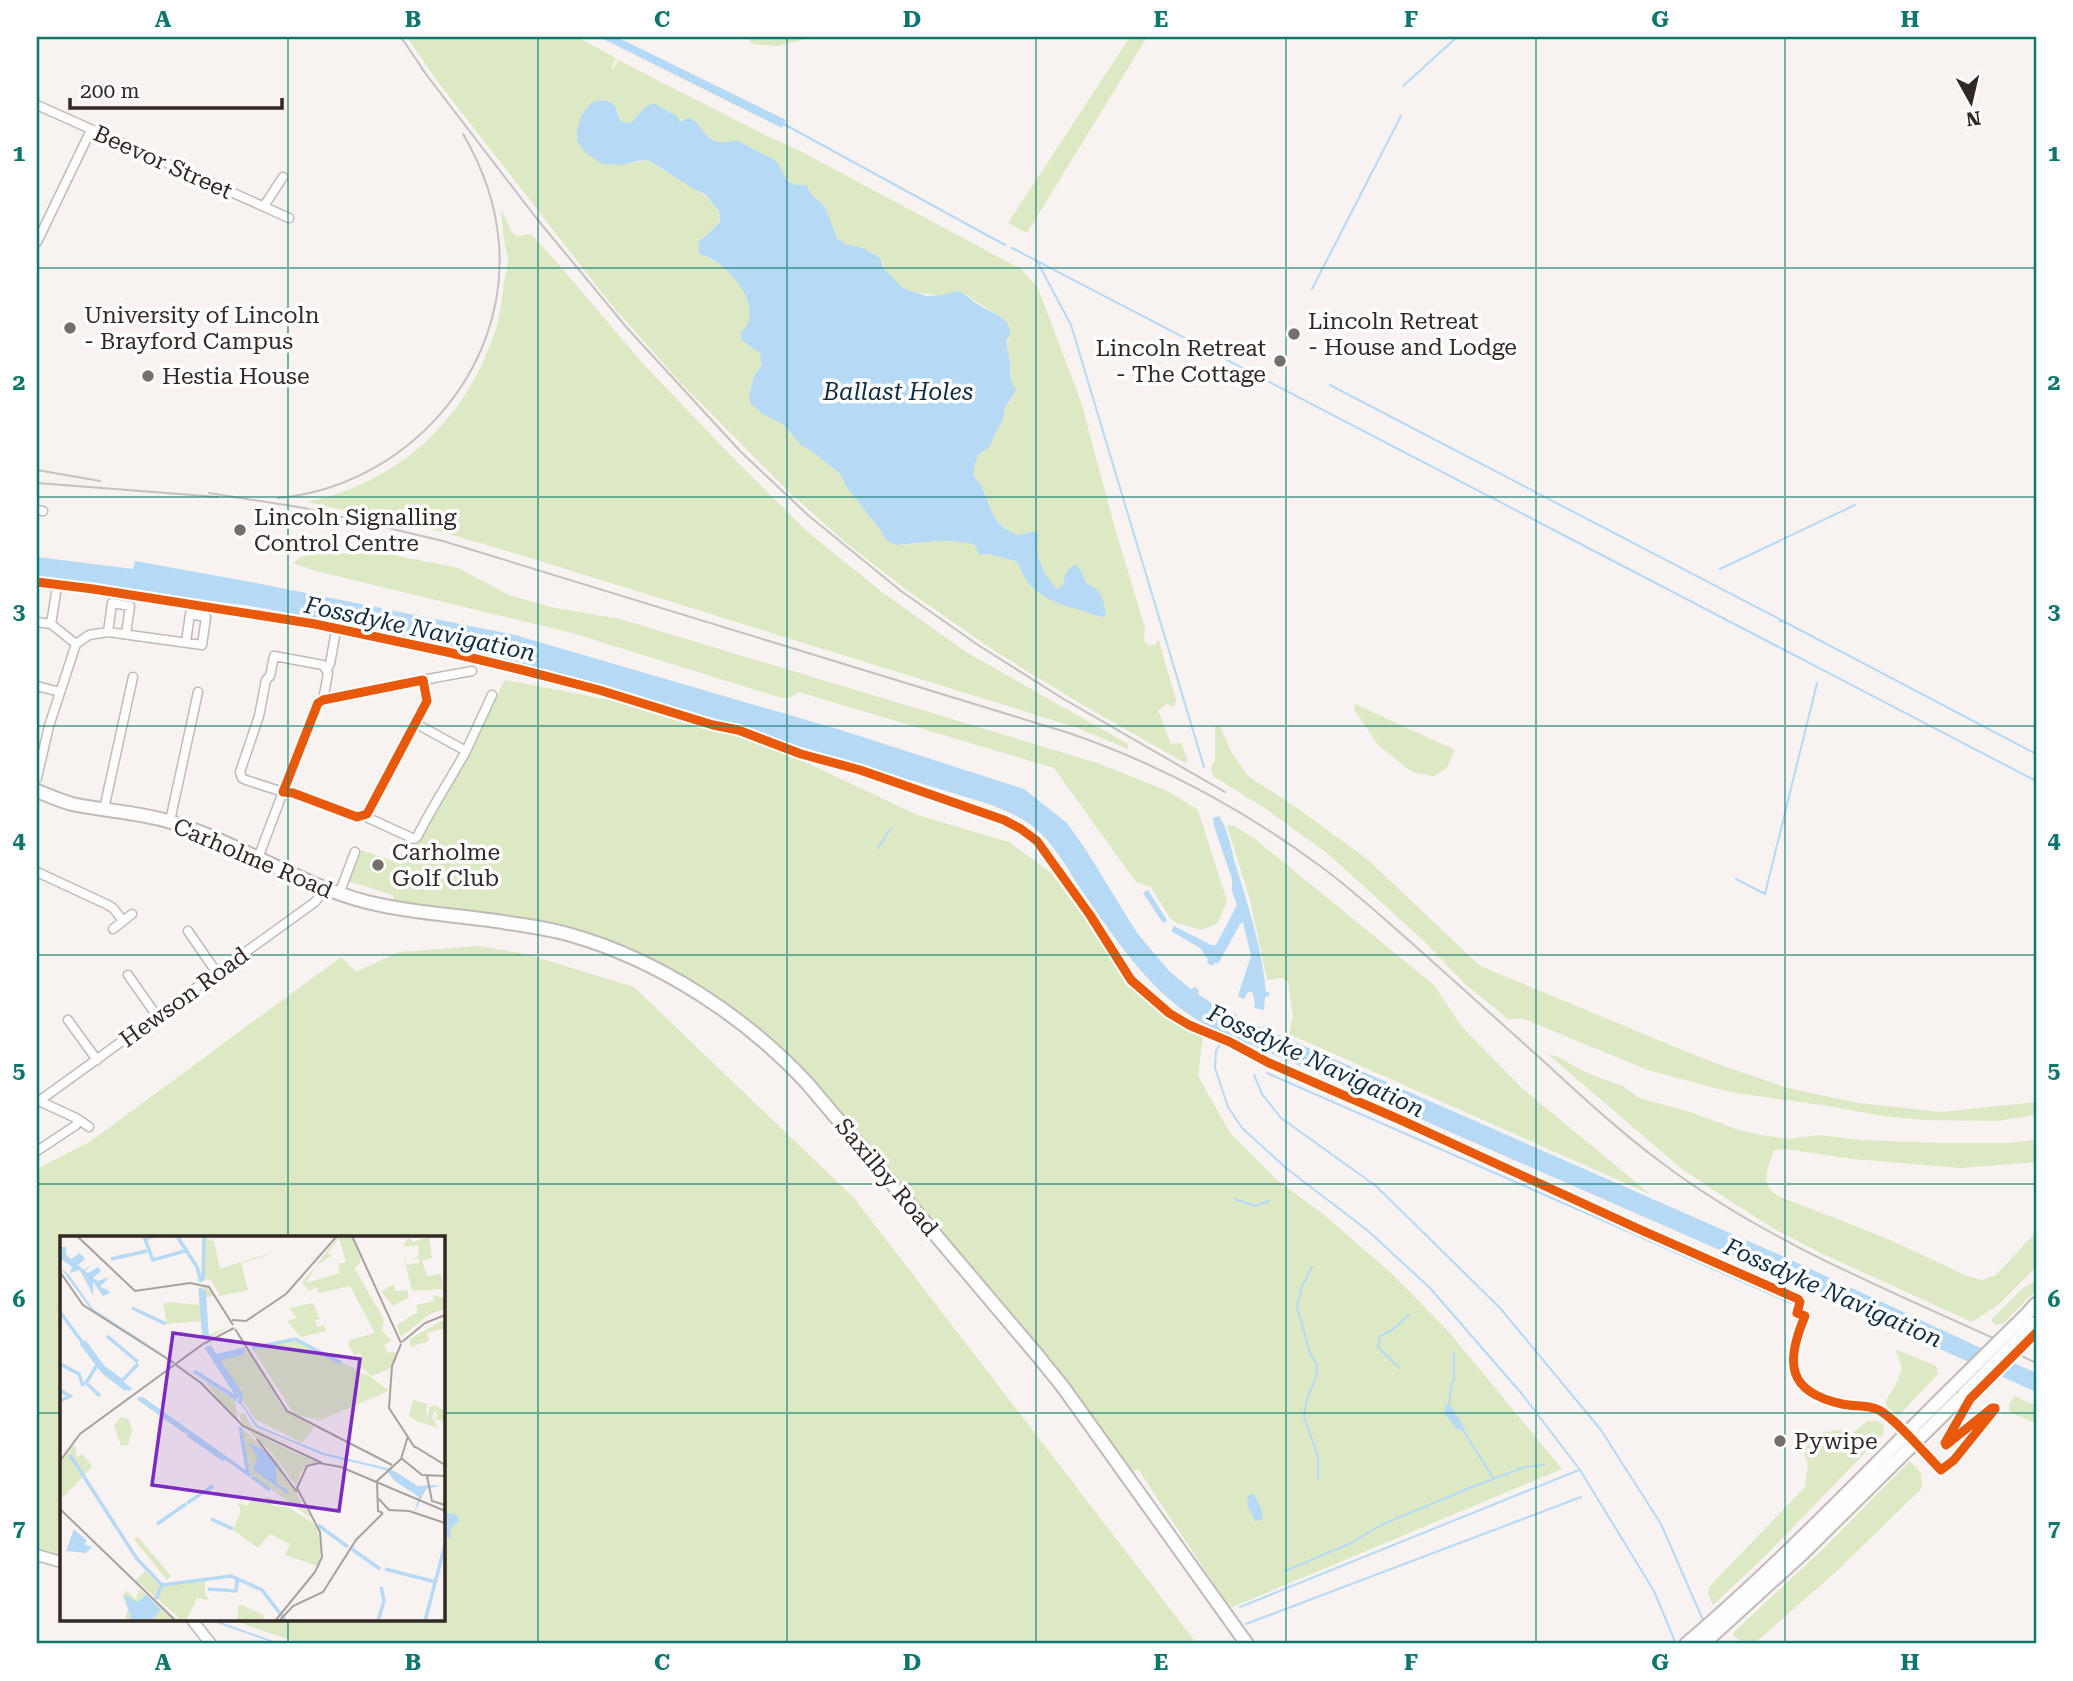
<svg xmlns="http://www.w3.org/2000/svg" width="2073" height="1681" viewBox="0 0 2073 1681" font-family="'Roboto Serif',serif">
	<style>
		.green { fill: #dce9c4; fill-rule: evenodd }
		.water { fill: #b6d9f6 }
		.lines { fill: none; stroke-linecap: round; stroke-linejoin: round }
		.stream { stroke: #b6d9f6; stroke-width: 2 }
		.minor-casing { stroke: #c2bab7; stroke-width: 11 }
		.tertiary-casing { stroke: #c2bab7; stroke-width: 13 }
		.primary-casing { stroke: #c2bab7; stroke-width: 16 }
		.trunk-casing { stroke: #c2bab7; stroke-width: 16 }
		.minor { stroke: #fefdfd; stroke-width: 8 }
		.tertiary { stroke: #fefdfd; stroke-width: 10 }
		.primary { stroke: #fefdfd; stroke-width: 12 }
		.trunk { stroke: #fefdfd; stroke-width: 12 }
		.rail { stroke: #c4c2c1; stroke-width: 2 }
		.trunk-bridge-casing { stroke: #c2bab7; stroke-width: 16; stroke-linecap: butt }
		.trunk-bridge { stroke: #fefdfd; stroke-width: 12 }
		.cycleway-casing { stroke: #fff; stroke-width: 13 }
		.cycleway { stroke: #e8590c; stroke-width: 9 }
		.grid { fill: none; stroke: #0f766e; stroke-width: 2; stroke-opacity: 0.55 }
		.poi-dot { fill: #776f6b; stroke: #fff; stroke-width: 2.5 }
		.labels { text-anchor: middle; stroke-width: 7; stroke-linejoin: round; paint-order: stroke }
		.street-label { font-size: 23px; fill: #322824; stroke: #fff }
		.poi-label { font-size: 23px; fill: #322824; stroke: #fff; text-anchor: start }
		.water-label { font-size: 24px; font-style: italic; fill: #102d42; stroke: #fff }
		.inset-river { fill: none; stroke: #b6d9f6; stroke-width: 3.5 }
		.inset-road { fill: none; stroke: #a9a19e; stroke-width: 2 }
		.view { fill: #7b2cbf; fill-opacity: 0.15; stroke: #7b2cbf; stroke-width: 3.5 }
		.inset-edge { fill: none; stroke: #322824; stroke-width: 3.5 }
		.neatline { fill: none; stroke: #0f766e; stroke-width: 2.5 }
		.grid-label { font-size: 23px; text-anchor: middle; font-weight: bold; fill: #0f766e }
	</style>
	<rect width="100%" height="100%" fill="#f8f2f0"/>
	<!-- green -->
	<path class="green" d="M407,37H577L616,58L611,68L613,69L618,60L761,133L800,151L1021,269L1038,288L1081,402L1116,532L1145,628L1144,640L1149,646L1156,644L1158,638L1176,700L1174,707L1167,704L1158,710L1171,744L1181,743L1188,761L1185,763L1076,701L993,650L904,588L845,542L791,494L678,380L610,303L435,78ZM603,100L618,111L619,117L623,122L631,123L645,107L680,122L690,117L696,122L702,132L719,143L756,152L776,161L782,174L793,184L801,186L825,207L837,238L845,244L863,248L883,262C889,299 941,295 968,295C980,307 999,311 1008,326C1012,333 1007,341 1007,348C1007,354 1010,359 1010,365C1010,376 1011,387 1012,399L1004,410L1003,420L997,430L990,446L978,454L974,469V476C994,499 984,521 1018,535L1035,531C1037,539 1036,546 1037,554C1039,567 1049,580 1057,589L1063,585L1064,577C1092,585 1101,584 1106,616L1101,617C1078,608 1048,605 1030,585C1024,579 1020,568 1016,561L988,554L980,555L975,545C964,542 954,539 942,539C924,540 890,555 882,532L848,489L840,474L813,452L801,445L784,425L763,414L749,395L754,377L762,365L760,353L741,340C744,334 748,326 750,320C755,294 727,265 705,256L699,242L720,222C720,221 719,212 718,211C711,192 666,174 648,160L614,165L582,114L592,102Z
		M747,37H808L806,39L777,46L752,44Z
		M1130,37H1147L1027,233L1008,223Z
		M501,209L511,231L516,236L531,234L559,265L645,366L737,462L810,534L882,592L966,652L1128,744V749L1075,727L527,557L432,529L307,502C403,481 468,418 497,325C501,311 502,297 504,283C505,276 507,269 508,262C508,257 506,251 505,246C503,234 502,221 501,209Z
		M323,553L389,554L458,568L509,595L550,607L620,619L1094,762L1168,791L1198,810L1227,901L1217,924L1201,930L1177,923L1170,918L1151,887L1136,882L1054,768L799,692L792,697L782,698L572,633L312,570L293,563L301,557Z
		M505,680L719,721L917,815L1009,842L1051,873L1150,1005L1203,1036L1198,1076L1230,1133L1276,1179L1329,1219L1392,1274L1448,1331L1562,1469L1230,1608L1138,1469L1129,1475L802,1073L689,986L519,919L394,903L393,895L348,881L361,850L400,864L409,856Z
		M1355,704L1455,750L1447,768L1434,776L1412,772L1378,745L1354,709Z
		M1215,725L1220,726L1231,752L1248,776L1297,808L1367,859L1480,966L1704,1059L1787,1088L1859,1103L1941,1112L2036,1102V1115L1997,1121L1924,1120L1883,1116L1828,1106L1730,1092L1648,1070L1524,1019H1508L1465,984L1424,941L1327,853L1266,809L1213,776L1211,768L1215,761Z
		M1233,825L1255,839L1434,985L1462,1027L1522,1088L1650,1194L1289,1034L1293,1016L1288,982L1282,978L1267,980L1250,900L1227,826Z
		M478,946L526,954L634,987L854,1198L1194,1640L1185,1644H302L232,1620H443V1238H61V1560L37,1552V1169L91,1141L341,957L356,972L399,952Z
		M1549,1055L1556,1056L1589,1074L1623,1086L1639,1098L1690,1112L1739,1130L1761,1135L1789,1139L1818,1135L1860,1140L1940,1143H2006L2036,1140V1162L1961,1168L1853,1159L1786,1149L1774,1150C1768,1167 1759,1185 1778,1196L1888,1239L1967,1276L1982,1280L1996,1275L2036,1232V1267L1998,1305L1972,1322L1823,1254L1776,1230L1730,1201L1682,1169Z
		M2036,1281V1290L2004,1323L1996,1325L1992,1322V1319L2024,1287Z
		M1895,1349L1936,1366L1938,1374L1897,1417C1880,1400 1885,1404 1895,1386C1898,1381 1900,1374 1902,1368Z
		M2015,1396L2036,1406V1424L2010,1412L2009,1404Z
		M1867,1421H1878L1884,1426L1883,1434L1768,1553L1713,1605L1708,1594L1709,1587L1805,1487L1808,1464L1804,1453L1812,1434L1840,1430L1852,1434Z
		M1910,1461L1921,1473L1922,1488L1840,1568L1754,1644H1744L1733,1635L1734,1632L1824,1548Z"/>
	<!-- water -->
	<path class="water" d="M599,37H615L623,40L786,120L782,128Z
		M603,100C622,104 613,114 623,122L631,123L645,107L653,103L677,116L680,122L690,117C708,131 707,149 737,140C748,147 761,153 773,159C786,168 781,188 806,185L811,194L825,207L837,238L845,244L863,248L880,258L884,269L903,288L927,296L942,295L958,291C966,294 969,298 976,303C986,311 1008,315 1010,331C1010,334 1008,338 1007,341C1006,349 1010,356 1010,363C1010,375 1009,380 1016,390L1004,410L1003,420L997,430L990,446L978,455L974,468V476C994,499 984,522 1018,535L1035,531L1039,534C1034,556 1042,572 1057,589L1063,585C1064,575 1067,568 1076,564L1081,571L1086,583C1103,591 1103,598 1106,616L1101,617C1078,608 1048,605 1030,585C1024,579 1021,568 1016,561L988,554L979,555L975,545C947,537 927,542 898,545C889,543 885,540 882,532L848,489L840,474L813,452L801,445L784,425L763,414L751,404L749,395L754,376L762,365L760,353L741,340V333C765,311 735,273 714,260C709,257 704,256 699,253V242L720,222L719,211L705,194L694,189L648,160L637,161L622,165L602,164L585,152L577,141V130L582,114L592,102Z
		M37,557L133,569L135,561L256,583L515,635L844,731L1024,789L1067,823L1086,850L1137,933L1170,972L1191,989L1195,987L1199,990L1198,994L1229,1015L1231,1012L1237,1015V1019L1263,1028L1264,1025L1268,1027V1030L1787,1258L1983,1349L1969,1362L1756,1266L1238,1039C1161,1013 1122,948 1078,885C1067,867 1052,842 1036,829C1022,817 1006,811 989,804L545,669L332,621L251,606L37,579Z
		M1219,816C1228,829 1231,848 1235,863C1248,905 1262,948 1266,992H1269V996L1265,997L1264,1010L1254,1008L1255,1002L1252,992H1248L1244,999L1238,996L1251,956L1243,922L1240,924L1218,964L1215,963L1213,966L1207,963L1208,959L1200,948L1171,931L1174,926L1211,945H1216L1237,905L1232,891V879L1214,826L1213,818Z
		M1148,890L1167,920L1163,923L1143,893Z
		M2009,1361L2036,1373V1392L1996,1374Z
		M1445,1405L1451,1406L1465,1429L1462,1431L1456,1428L1444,1413Z
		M1250,1494H1253C1259,1501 1263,1511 1262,1520L1255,1521L1247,1504L1248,1496Z
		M448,1513L457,1515L459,1521L450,1529L451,1538L443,1537V1517Z"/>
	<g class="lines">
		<!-- stream -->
		<path class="stream" d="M1403,86L1457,37
			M782,123L1005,245
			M1012,248L2036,781
			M1037,261L1071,325L1204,767
			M1312,289L1401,116
			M1330,385L1781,620
			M1720,569L1855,505
			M1780,622L1781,620L2036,754
			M878,848L891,828
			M1736,879L1765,894L1817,683
			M1227,1033L1216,1051L1215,1068L1228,1107L1242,1128L1286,1168L1367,1230L1430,1288L1522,1394L1580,1470L1654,1591L1676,1644
			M1267,1073L1791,1303
			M1254,1075L1262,1094L1281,1118L1376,1186L1500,1308L1601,1430L1661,1524L1703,1620
			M1235,1199L1255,1206L1269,1201
			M1312,1267L1302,1286L1297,1307L1310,1353L1316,1363L1317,1374L1306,1402L1304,1417L1318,1456V1480
			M1399,1368L1378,1347L1380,1336L1391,1331L1409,1315
			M1449,1405L1451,1387L1454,1380V1352
			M1463,1430L1494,1479
			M1285,1571L1351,1543L1381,1525L1472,1487L1525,1467L1544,1465
			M1240,1607L1579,1470
			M212,1620L279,1644
			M1246,1624L1581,1497"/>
		<defs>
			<path id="minor" d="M37,105L289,218
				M264,206L283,177
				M37,242L91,130
				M37,510L43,511
				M56,593L51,624L76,644
				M37,622L51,624
				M126,634L130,606L112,603L108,632L202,645L206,617L190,614L186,642
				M327,669L330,664L335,636
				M423,680L427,701L367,814L357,817L293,793L283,792L318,703L323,700Z
				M423,680L472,671
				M37,686L60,692
				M466,751L492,695
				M37,778L49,726L76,644L89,635L108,632
				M104,809L133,677
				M364,816L414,839L417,837C432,807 450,780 466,751L415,723
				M170,821L198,692
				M258,858L283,792L246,780L242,778L240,772L259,716L266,680L270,676L274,656L323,665L328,673L323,700
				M37,872L106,904L113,908L123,921
				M339,894L355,852
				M113,929L132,914
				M188,931L217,973
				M128,975L157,1016
				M68,1020L97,1060
				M37,1100L78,1119L89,1127
				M39,1101L315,902L325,889
				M37,1151L76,1125L78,1119"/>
			<path id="tertiary" d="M37,1555L61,1562
				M192,1620L211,1644"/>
			<path id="primary" d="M37,791C48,795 60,801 72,804C104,811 139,812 171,822C239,843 298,884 367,902C414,914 462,915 509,923C530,926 551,929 571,935C659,960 746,1017 807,1083L1038,1356L1063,1387L1247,1644"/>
			<path id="trunk" d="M2026,1315L2036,1304
				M1686,1644C1780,1564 1865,1474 1952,1388
				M1703,1644L1802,1554L1964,1394"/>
		</defs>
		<!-- minor casing -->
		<use href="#minor" class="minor-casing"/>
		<!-- tertiary casing -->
		<use href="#tertiary" class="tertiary-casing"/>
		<!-- primary casing -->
		<use href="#primary" class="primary-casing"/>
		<!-- trunk casing -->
		<use href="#trunk" class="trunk-casing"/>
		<!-- minor -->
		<use href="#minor" class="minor"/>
		<!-- tertiary -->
		<use href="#tertiary" class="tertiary"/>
		<!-- primary -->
		<use href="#primary" class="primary"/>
		<!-- trunk -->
		<use href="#trunk" class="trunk"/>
		<!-- rail -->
		<path class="rail" d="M401,37L428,77
			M422,69L537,219L627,328L741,452L809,516L901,591L978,645L1062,698L1225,792
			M37,470L100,481
			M37,483L218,497
			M209,493L304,508L443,541L1069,733C1159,764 1243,809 1320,866C1353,890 1383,918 1414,945C1456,983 1498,1020 1539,1057C1579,1094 1619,1131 1662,1163C1763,1239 1879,1286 1993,1338
			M278,498C404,487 509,372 499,244C496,204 483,168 463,134
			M2016,1353L2036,1363"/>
		<defs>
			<path id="trunk-bridge" d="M1952,1388L2026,1315
				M1964,1394L2035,1323"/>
		</defs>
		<!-- trunk-bridge casing -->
		<use href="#trunk-bridge" class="trunk-bridge-casing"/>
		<!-- trunk-bridge -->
		<use href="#trunk-bridge" class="trunk-bridge"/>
		<defs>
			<path id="cycleway" d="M37,582L93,589L315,624L447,652L522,670L599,690L713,725L738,730L801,754L860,770L1004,820L1021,829L1037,841L1090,915L1131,980L1169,1013L1189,1025L1230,1042L1269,1063L1403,1121L1641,1230L1798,1299L1800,1302L1797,1313L1805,1316C1785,1363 1787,1392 1842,1404C1855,1407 1867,1404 1879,1410C1897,1420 1925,1454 1941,1470L1954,1460L1995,1409V1408H1992L1946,1445L1945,1443L1970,1399L2036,1333
				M423,680L427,701L367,814L357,817L293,793L283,792L318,703L323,700Z"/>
		</defs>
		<!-- cycleway casing -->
		<use href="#cycleway" class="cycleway-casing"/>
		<!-- cycleway -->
		<use href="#cycleway" class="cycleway"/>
	</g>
	<!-- grid -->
	<path class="grid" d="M288,37V1238M538,37V1644M787,37V1644M1036,37V1644M1286,37V1644M1536,37V1644M1785,37V1644M37,268H2036M37,497H2036M37,726H2036M37,955H2036M37,1184H2036M37,1413H61M443,1413H2036M288,1620V1644"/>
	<!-- markers -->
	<g class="poi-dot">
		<circle cx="70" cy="328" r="7"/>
		<circle cx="1294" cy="334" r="7"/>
		<circle cx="1280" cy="361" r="7"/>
		<circle cx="148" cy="376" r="7"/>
		<circle cx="240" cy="530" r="7"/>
		<circle cx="378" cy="865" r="7"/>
		<circle cx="1780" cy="1441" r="7"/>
	</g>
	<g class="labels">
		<!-- street labels -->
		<g class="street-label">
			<text transform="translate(163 162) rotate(24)" y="8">Beevor Street</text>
			<text transform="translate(253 858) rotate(23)" y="8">Carholme Road</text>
			<text transform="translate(184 997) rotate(-36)" y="8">Hewson Road</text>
			<text transform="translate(887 1177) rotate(50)" y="8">Saxilby Road</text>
		</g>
		<!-- poi labels -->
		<g class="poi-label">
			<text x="84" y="323">University of Lincoln<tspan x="84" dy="26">- Brayford Campus</tspan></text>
			<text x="1308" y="329">Lincoln Retreat<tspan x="1308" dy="26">- House and Lodge</tspan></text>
			<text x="1266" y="356" text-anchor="end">Lincoln Retreat<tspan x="1266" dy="26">- The Cottage</tspan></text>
			<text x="162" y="384">Hestia House</text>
			<text x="254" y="525">Lincoln Signalling<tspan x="254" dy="26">Control Centre</tspan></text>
			<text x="392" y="860">Carholme<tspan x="392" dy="26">Golf Club</tspan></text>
			<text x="1794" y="1449">Pywipe</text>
		</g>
		<!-- water labels -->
		<g class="water-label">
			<text x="898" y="400">Ballast Holes</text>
			<text transform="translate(420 629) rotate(12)" y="8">Fossdyke Navigation</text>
			<text transform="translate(1316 1061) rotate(25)" y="8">Fossdyke Navigation</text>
			<text transform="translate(1833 1293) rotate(24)" y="8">Fossdyke Navigation</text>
		</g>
	</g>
	<!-- overview -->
	<g transform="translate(60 1236)">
		<rect width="385" height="385" fill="#f8f2f0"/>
		<path d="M142,0L154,6L160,33L200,20L212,18L181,27L188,54L160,60L151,44L142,43ZM279,0H291L301,24L295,33L324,84L322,95L331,104L324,109L328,117L336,116L331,132L312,140L296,128L302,122L300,117L294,119L288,108L290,104L315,97L290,50L259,57L256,51L249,55L242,46L256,30L246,47L280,37L278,27H285V22L279,2L268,17L272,19L256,30ZM349,1L352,6L369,1L372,22L362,25L364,30L367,40L381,38L383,53L352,55L343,17L347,29L359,27V22L349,24L359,20L358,10H343ZM141,48L156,59L145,62L149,99L170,90L145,105ZM333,48L336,55L347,54L349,61L333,70L321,56ZM373,59L385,62V73L370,78L341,101L337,89L358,76L356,69L374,65ZM110,66L140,69L141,85L107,88L103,68ZM253,67L260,83L255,84L257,91L264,89L266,95L241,101L227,85L237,82L229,72ZM383,84L385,92L367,97L369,105L350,111V103ZM234,103L309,140L329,155L260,184L234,178L192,112ZM188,114L222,171L254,192L242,207L195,183L156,123ZM145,146L175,165L178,185L162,168ZM353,164L367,168L366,186L370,171L375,169L385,175L384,186L374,182L378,180L375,175L372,181L378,192L356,185L349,179ZM184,177L193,192L259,221L183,189L179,178ZM61,181L69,183L72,195L68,209L61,210L54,189ZM181,191L217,225L251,282L190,238ZM187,206L206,215L216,229L217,247L226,253L224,256L193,234L197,220ZM186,193L238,218L257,226L242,234L236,250L212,217ZM15,209L17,222L22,218L32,230L23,241L19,235L22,242L0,264V228L7,214L15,225L8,213ZM206,261L211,262L213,270L228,271L255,288L262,310L258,330L225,319L230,308L210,298L198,312L173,294L181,275L177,267L187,270L193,262L201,267ZM78,301L111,340L107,344L74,303ZM85,335L101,350L145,345V359L150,364L137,362L126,385H117V380L76,344ZM80,353L115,385H90L97,377L83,360L78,367L66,363L73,378L72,385H65L68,373L62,360L67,355L76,363ZM182,369L203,379L204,385H177L178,370Z" fill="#dce9c4" fill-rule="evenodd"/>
		<path d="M0,11H6V19L11,23L20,17L25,23L18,29L24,34L32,28L25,35L28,37L38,31L41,35L33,42L38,45L49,41L40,51L46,53L50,57L43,60L33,46V59L20,34L10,37L12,31L0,22ZM0,31L9,39L33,73L116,126L32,75ZM117,128L182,167L197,189L217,198L264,217L331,233L358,250L374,249L380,250L366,253L354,277L359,261L335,245L326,234L263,219L196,191L181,168ZM187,206L206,215L216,229L217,247L228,254L227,258L193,234L197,220ZM14,293L27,305L24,308L32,311L26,317L6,315ZM86,358L101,374L90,385H72L64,359L78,366Z" fill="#b6d9f6"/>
		<path class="inset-river" d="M93,0L85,3L93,24L125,15M117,0L137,31L141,46M51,23L87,15M143,45L144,0M140,52L144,102M144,54L147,101M72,72L106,88M0,76L39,129L71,154M47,100L78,126M24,105L43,131L62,145L78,128M21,107L43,136L67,154M149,110L181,158L180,168M146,111L179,162M192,112L235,103L281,127M156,120L185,113M156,122L184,115M158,123L183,117M0,128L19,138L23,150M37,129L26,147L40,160M134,135L177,162M0,154L10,160L0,165M78,162L126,196M81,162L191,240M180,191L188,238M127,198L164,224M10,219L77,323L102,349M192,241L210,254M127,267L153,250M151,283L173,293M97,288L126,268M258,289L288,311M292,313L320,333M325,333L376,346M148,353L176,355L177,344M96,363L102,349L171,340L202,354L226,385M318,385L324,365L321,351M365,385L385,309"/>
		<path class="inset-road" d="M17,0L75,55L130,47L149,51L173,89M292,0L341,107M0,36L23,69L114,127M172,84L186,85L226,58L277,0M175,93L227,175L332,229M342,106L365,87L385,79M341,108L332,130L329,172L355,212M116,129L141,147L183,190L262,227M197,203L237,256M354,210L385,229M341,222L362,239L385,240M341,223L348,200M0,225L20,198L143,108L174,92M367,240L372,265L385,269M319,263L329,274L349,275L385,287M0,273L116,385M323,277L318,275L317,245L341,223M215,385L255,336L262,321L260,296L237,252L247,230L259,227L281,231L385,275M219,385L233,370L263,356L296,304L323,277"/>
		<path class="view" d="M113,97L300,123L279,275L92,249Z"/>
		<rect width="385" height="385" class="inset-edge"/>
	</g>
	<!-- border -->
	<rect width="2073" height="1681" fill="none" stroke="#ffffff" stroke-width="77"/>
	<!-- north arrow -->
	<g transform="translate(1971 102) rotate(172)" stroke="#ffffff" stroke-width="5" paint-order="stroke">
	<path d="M0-5L12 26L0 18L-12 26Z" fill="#322824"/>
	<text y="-10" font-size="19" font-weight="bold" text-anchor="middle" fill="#322824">N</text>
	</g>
	<!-- scale -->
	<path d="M70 98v10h212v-10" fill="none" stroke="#322824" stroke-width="3.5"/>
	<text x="80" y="98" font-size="21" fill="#322824" stroke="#ffffff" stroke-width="5" paint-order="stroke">200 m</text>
	<rect x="38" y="38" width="1997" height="1604" class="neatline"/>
	<g class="grid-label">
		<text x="163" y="27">A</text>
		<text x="413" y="27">B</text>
		<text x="662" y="27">C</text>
		<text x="912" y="27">D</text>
		<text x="1161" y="27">E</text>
		<text x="1411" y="27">F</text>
		<text x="1660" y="27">G</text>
		<text x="1910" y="27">H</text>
		<text x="19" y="161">1</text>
		<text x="2054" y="161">1</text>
		<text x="19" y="390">2</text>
		<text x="2054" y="390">2</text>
		<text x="19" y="619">3</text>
		<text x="2054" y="619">3</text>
		<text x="19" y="848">4</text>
		<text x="2054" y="848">4</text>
		<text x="19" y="1078">5</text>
		<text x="2054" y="1078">5</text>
		<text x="19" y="1307">6</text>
		<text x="2054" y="1307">6</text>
		<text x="19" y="1536">7</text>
		<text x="2054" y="1536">7</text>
		<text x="163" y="1670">A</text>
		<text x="413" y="1670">B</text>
		<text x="662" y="1670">C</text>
		<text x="912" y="1670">D</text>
		<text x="1161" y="1670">E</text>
		<text x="1411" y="1670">F</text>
		<text x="1660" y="1670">G</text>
		<text x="1910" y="1670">H</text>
	</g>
</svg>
